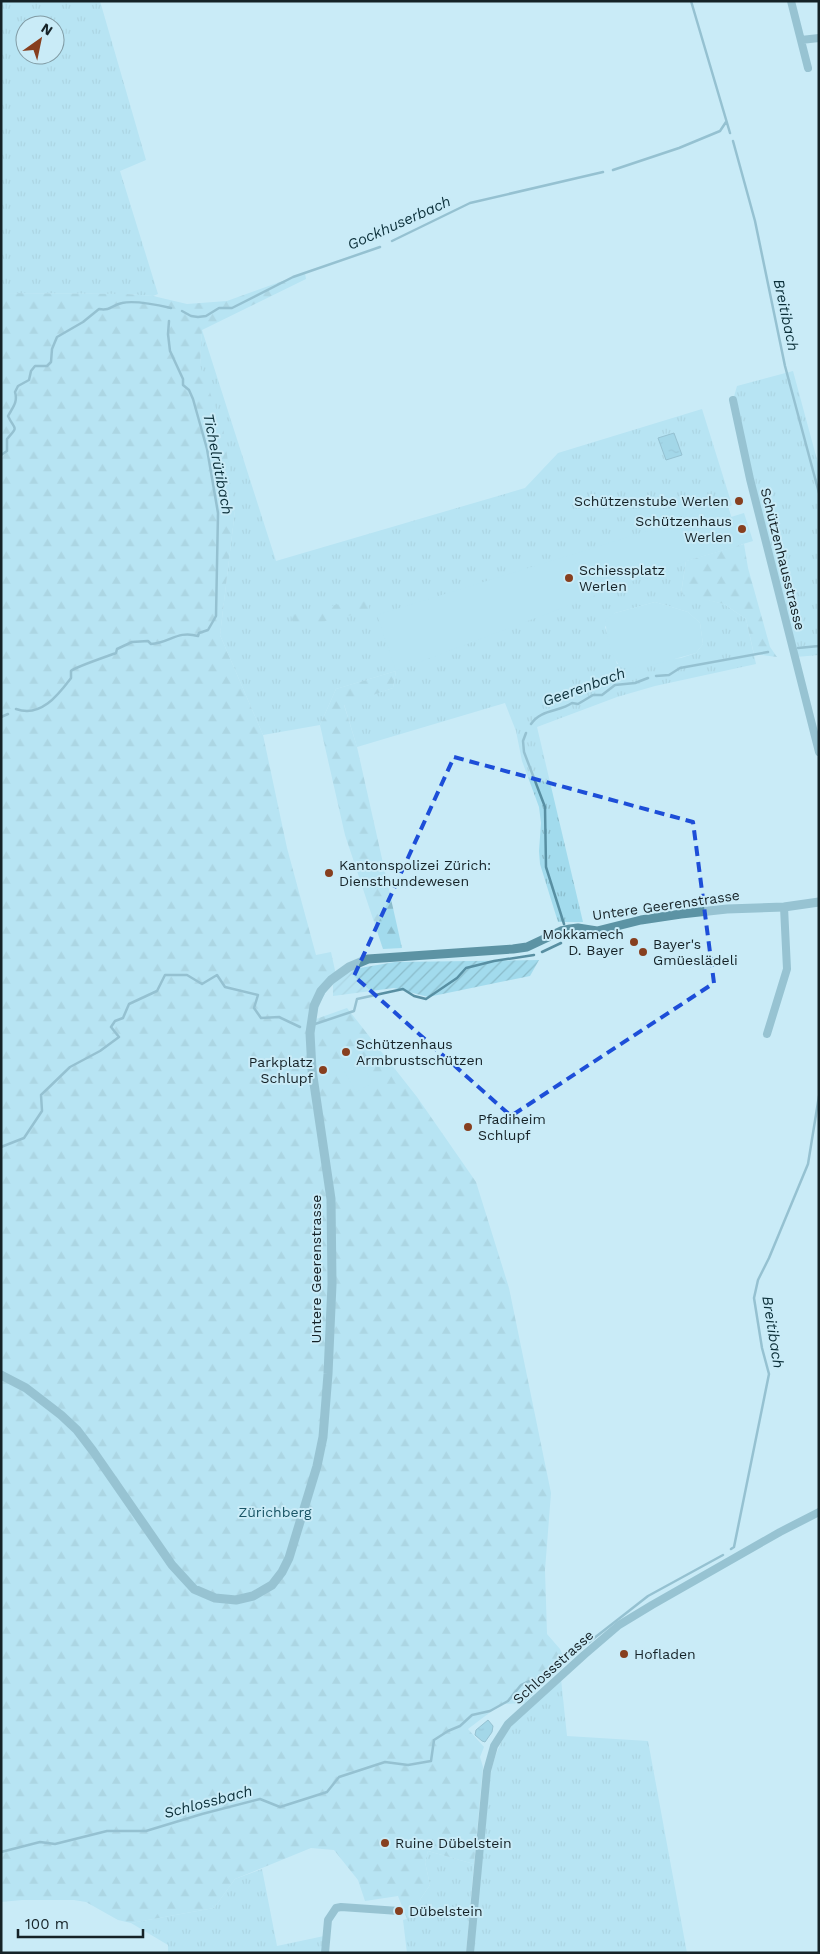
<svg xmlns="http://www.w3.org/2000/svg" width="820" height="1954" viewBox="0 0 820 1954" font-family="'Work Sans',sans-serif">
	<style>
		.grass { fill: url(#grass-tufts); fill-rule: evenodd }
		.forest { fill: url(#forest-firs) }
		.garden { fill: url(#garden-furrows) }
		.pitch { fill: #a2dbed }
		.water { fill: url(#water-ripples); stroke: #588fa2 }
		.lines { fill: none; stroke-linecap: round; stroke-linejoin: round }
		.stream { stroke: #588fa2; stroke-width: 2.5 }
		.minor { stroke: #5c93a4; stroke-width: 8 }
		.tertiary { stroke: #5c93a4; stroke-width: 9 }
		.marked { fill: none; stroke: #1d4ed8; stroke-width: 4; stroke-dasharray: 10 6; stroke-linejoin: round }
		.poi-dot { fill: #873f1f; stroke: #c9ebf7; stroke-width: 2 }
		.labels { text-anchor: middle; stroke-width: 4; stroke-linejoin: round; paint-order: stroke }
		.poi-label { font-size: 14px; fill: #152227; stroke: #c9ebf7; text-anchor: start }
		.street-label { font-size: 14px; fill: #152227; stroke: #c9ebf7 }
		.park-label { font-size: 14px; fill: #195566; stroke: #c9ebf7 }
		.water-label { font-size: 15px; font-style: italic; fill: #0c303a; stroke: #c9ebf7 }
	</style>
	<defs>
		<pattern id="grass-tufts" width="24" height="20" patternUnits="userSpaceOnUse" patternTransform="scale(1.25)"><rect width="24" height="20" fill="#a2dbed"/><path d="M3 7l-1-3M5 7V3M7 7l1-3M15 17l-1-3M17 17v-4M19 17l1-3" fill="none" stroke="#8bbccb"/></pattern>
		<pattern id="forest-firs" width="22" height="20" patternUnits="userSpaceOnUse" patternTransform="scale(1.25)"><rect width="22" height="20" fill="#a2dbed"/><path d="M5 1l3.5 6h-7zM16 11l3.5 6h-7z" fill="#8bbccb"/></pattern>
		<pattern id="garden-furrows" width="10" height="10" patternUnits="userSpaceOnUse" patternTransform="scale(1.25)"><rect width="10" height="10" fill="#a2dbed"/><path d="M-1 1l2-2M0 10L10 0M9 11l2-2" fill="none" stroke="#8bbccb"/></pattern>
		<pattern id="water-ripples" width="26" height="14" patternUnits="userSpaceOnUse" patternTransform="scale(1.25)"><rect width="26" height="14" fill="#75bed6"/><path d="M2 4q2-2 4 0t4 0M15 11q2-2 4 0t4 0" fill="none" stroke="#64a3b8"/></pattern>
	</defs>
	<rect width="100%" height="100%" fill="#c9ebf7"/>
	<!-- grass -->
	<path class="grass" d="M1,1H100L146,160L120,171L158,294L153,296L127,294L1,293ZM25,25H55V55H25Z
		M202,330L276,561L525,488L558,453L702,409L732,505L728,507L741,545L686,561L681,593L724,604L746,619L756,664L655,686L617,697L537,727L583,922H558L540,864L539,851L541,823L539,807L522,761L516,731L505,703L357,747L344,704L393,688L396,671L336,689L320,725L263,735L220,635L235,510L200,366ZM655,602L688,612L700,623L703,644L696,653L681,658L617,664L605,627L615,613Z
		M793,371L819,467V655L796,657L733,400L737,386Z
		M561,1679L567,1736L648,1741L687,1953H473L490,1777C500,1726 524,1712 561,1679Z
		M428,1851L474,1864L466,1953H407L403,1920L407,1919L430,1885L425,1862Z
		M262,1869L277,1946L324,1936L325,1953H168V1945L131,1923L214,1908L235,1879Z"/>
	<!-- forest -->
	<path class="forest" d="M305,273L306,279L202,330L200,366L223,427L235,510L220,635L263,735L287,848L316,955L331,952L336,975L319,1004L316,1019L347,1008L417,1097L476,1182L509,1288L551,1493L545,1570L547,1634L560,1649L565,1660L525,1703L501,1704L468,1729L484,1747L480,1757L483,1767L474,1864L428,1851L425,1862L430,1885L407,1919L398,1896L365,1901L358,1880L334,1850L311,1848L235,1879L214,1908L131,1923L118,1920L86,1902L74,1900H22L1,1902V293L127,294L153,296L187,304L227,301Z
		M744,544L748,568L770,647L777,657L754,654L746,619L724,604L681,594L686,561Z
		M366,598L370,611L294,628L291,615Z
		M396,671L393,688L344,705L357,747L402,948L383,949L345,835L320,725L336,689Z"/>
	<!-- garden -->
	<path class="garden" d="M539,960L530,976L428,997L394,988L333,996V982L354,969L395,962Z"/>
	<!-- pitch -->
	<path class="pitch" d="M728,506L731,517L744,513L753,541L686,561L396,671L377,615Z
		M655,602L688,612L700,623L703,644L696,653L649,666L622,668C611,658 605,634 606,619L615,613Z
		M356,1053L372,1083L356,1092L339,1062Z"/>
	<!-- water -->
	<path class="water" d="M674,433L682,455L666,460L658,438Z
		M488,1720L493,1726L492,1732L485,1742L482,1741L475,1735L476,1730Z"/>
	<g class="lines">
		<!-- stream -->
		<path class="stream" d="M691,1L730,133
			M733,141L755,221L785,366L819,493
			M613,170L679,148L720,131L726,122
			M392,241L470,203L603,172
			M182,311L191,316L198,317L206,316L219,308H232L293,277L380,247
			M1,455L7,451V439C19,425 15,431 8,416C13,407 18,402 15,392L18,386L29,380L31,371L35,366H47L51,362L52,349L57,337L83,322L99,309C111,311 112,305 122,303C135,300 158,305 171,308
			M798,648L819,646
			M656,676L669,675L680,668L768,652
			M16,709C41,718 58,695 71,678V671C75,667 108,656 116,653L117,649L132,642L148,641L151,644C170,643 177,630 198,636L199,633L208,630L216,616L218,513L207,449L193,399L189,390L183,385V379L170,351L168,334L169,321
			M1,717L8,714
			M531,724C541,709 559,712 572,703L578,704L593,695H602L615,685L635,683L648,678
			M526,733L523,741L524,752L545,807L546,867L564,924
			M542,952L561,943
			M315,1024L354,1011L357,999L403,989L414,996L426,999L457,978L466,968L494,961L534,955
			M1,1147L24,1138L42,1111L41,1095L70,1067L100,1051L119,1037L111,1027L115,1021L123,1018L129,1004L157,991L165,975H187L202,984L217,975L225,987L258,995L254,1008L261,1018L279,1017L300,1027
			M731,1549L734,1547L769,1374L762,1348L754,1298L758,1280L769,1258L808,1164L819,1096
			M584,1646L648,1596L723,1555
			M1,1852L40,1842L55,1844L107,1831H146L202,1814L260,1799L280,1807L327,1792L339,1777L385,1762L408,1765L431,1761L434,1740L448,1731L460,1726L472,1715L490,1711L508,1701L521,1685L531,1680L542,1679L575,1653"/>
		<!-- minor -->
		<path class="minor" d="M791,1L808,68
			M801,40L819,38
			M733,400L750,479L819,752
			M767,1034L787,969L784,907
			M325,1953L328,1920L336,1908L341,1907L399,1911
			M470,1953L487,1771L494,1746L508,1724L584,1655L619,1625L652,1605L780,1532L819,1512"/>
		<!-- tertiary -->
		<path class="tertiary" d="M1,1375L26,1388L61,1415L77,1430L93,1451L172,1565L194,1589L215,1598L236,1600L253,1596L272,1585L282,1572L289,1558L317,1466L323,1437L328,1374L332,1284L331,1199L312,1070L310,1033L314,1006L321,991L331,980L349,967L368,959L513,949L527,947L561,931L570,929L578,928L597,931L641,920L681,914L727,909L784,907L819,902"/>
	</g>
	<!-- marked area -->
	<path d="M0 0H820V1954H0ZM454,757L693,822L714,983L511,1116L354,976Z" fill="#c9ebf7" fill-opacity=".55" fill-rule="evenodd"/>
	<path class="marked" d="M454,757L693,822L714,983L511,1116L354,976Z"/>
	<!-- markers -->
	<g class="poi-dot">
		<circle cx="739" cy="501" r="5"/>
		<circle cx="742" cy="529" r="5"/>
		<circle cx="569" cy="578" r="5"/>
		<circle cx="329" cy="873" r="5"/>
		<circle cx="634" cy="942" r="5"/>
		<circle cx="643" cy="952" r="5"/>
		<circle cx="346" cy="1052" r="5"/>
		<circle cx="323" cy="1070" r="5"/>
		<circle cx="468" cy="1127" r="5"/>
		<circle cx="624" cy="1654" r="5"/>
		<circle cx="385" cy="1843" r="5"/>
		<circle cx="399" cy="1911" r="5"/>
	</g>
	<g class="labels">
		<!-- poi labels -->
		<g class="poi-label">
			<text x="729" y="506" text-anchor="end">Schützenstube Werlen</text>
			<text x="732" y="526" text-anchor="end">Schützenhaus<tspan x="732" dy="16">Werlen</tspan></text>
			<text x="579" y="575">Schiessplatz<tspan x="579" dy="16">Werlen</tspan></text>
			<text x="339" y="870">Kantonspolizei Zürich:<tspan x="339" dy="16">Diensthundewesen</tspan></text>
			<text x="624" y="939" text-anchor="end">Mokkamech<tspan x="624" dy="16">D. Bayer</tspan></text>
			<text x="653" y="949">Bayer's<tspan x="653" dy="16">Gmüeslädeli</tspan></text>
			<text x="356" y="1049">Schützenhaus<tspan x="356" dy="16">Armbrustschützen</tspan></text>
			<text x="313" y="1067" text-anchor="end">Parkplatz<tspan x="313" dy="16">Schlupf</tspan></text>
			<text x="478" y="1124">Pfadiheim<tspan x="478" dy="16">Schlupf</tspan></text>
			<text x="634" y="1659">Hofladen</text>
			<text x="395" y="1848">Ruine Dübelstein</text>
			<text x="409" y="1916">Dübelstein</text>
		</g>
		<!-- street labels -->
		<g class="street-label">
			<text transform="translate(783 559) rotate(76)" y="5">Schützenhausstrasse</text>
			<text transform="translate(666 905) rotate(-8)" y="5">Untere Geerenstrasse</text>
			<text transform="translate(316 1269) rotate(-90)" y="5">Untere Geerenstrasse</text>
			<text transform="translate(553 1667) rotate(-42)" y="5">Schlossstrasse</text>
		</g>
		<!-- park labels -->
		<g class="park-label">
			<text x="275" y="1517">Zürichberg</text>
		</g>
		<!-- water labels -->
		<g class="water-label">
			<text transform="translate(399 223) rotate(-24)" y="5">Gockhuserbach</text>
			<text transform="translate(786 315) rotate(78)" y="5">Breitibach</text>
			<text transform="translate(218 464) rotate(79)" y="5">Tichelrütibach</text>
			<text transform="translate(584 687) rotate(-20)" y="5">Geerenbach</text>
			<text transform="translate(773 1332) rotate(81)" y="5">Breitibach</text>
			<text transform="translate(208 1802) rotate(-15)" y="5">Schlossbach</text>
		</g>
	</g>
	<!-- border -->
	<rect width="820" height="1954" fill="none" stroke="#152227" stroke-width="5"/>
	<!-- north arrow -->
	<g transform="translate(40 40) rotate(33)"><circle r="24" fill="#c9ebf7" stroke="#819ba4"/>
	<path d="M0-4L9 19L0 12L-9 19Z" fill="#873f1f"/>
	<text y="-8" font-size="14" font-weight="bold" text-anchor="middle" fill="#152227">N</text>
	</g>
	<!-- scale -->
	<path d="M18 1929v8h125v-8" fill="none" stroke="#152227" stroke-width="2.5"/>
	<text x="25" y="1929" font-size="15" fill="#152227" stroke="#c9ebf7" stroke-width="4" paint-order="stroke">100 m</text>
</svg>
